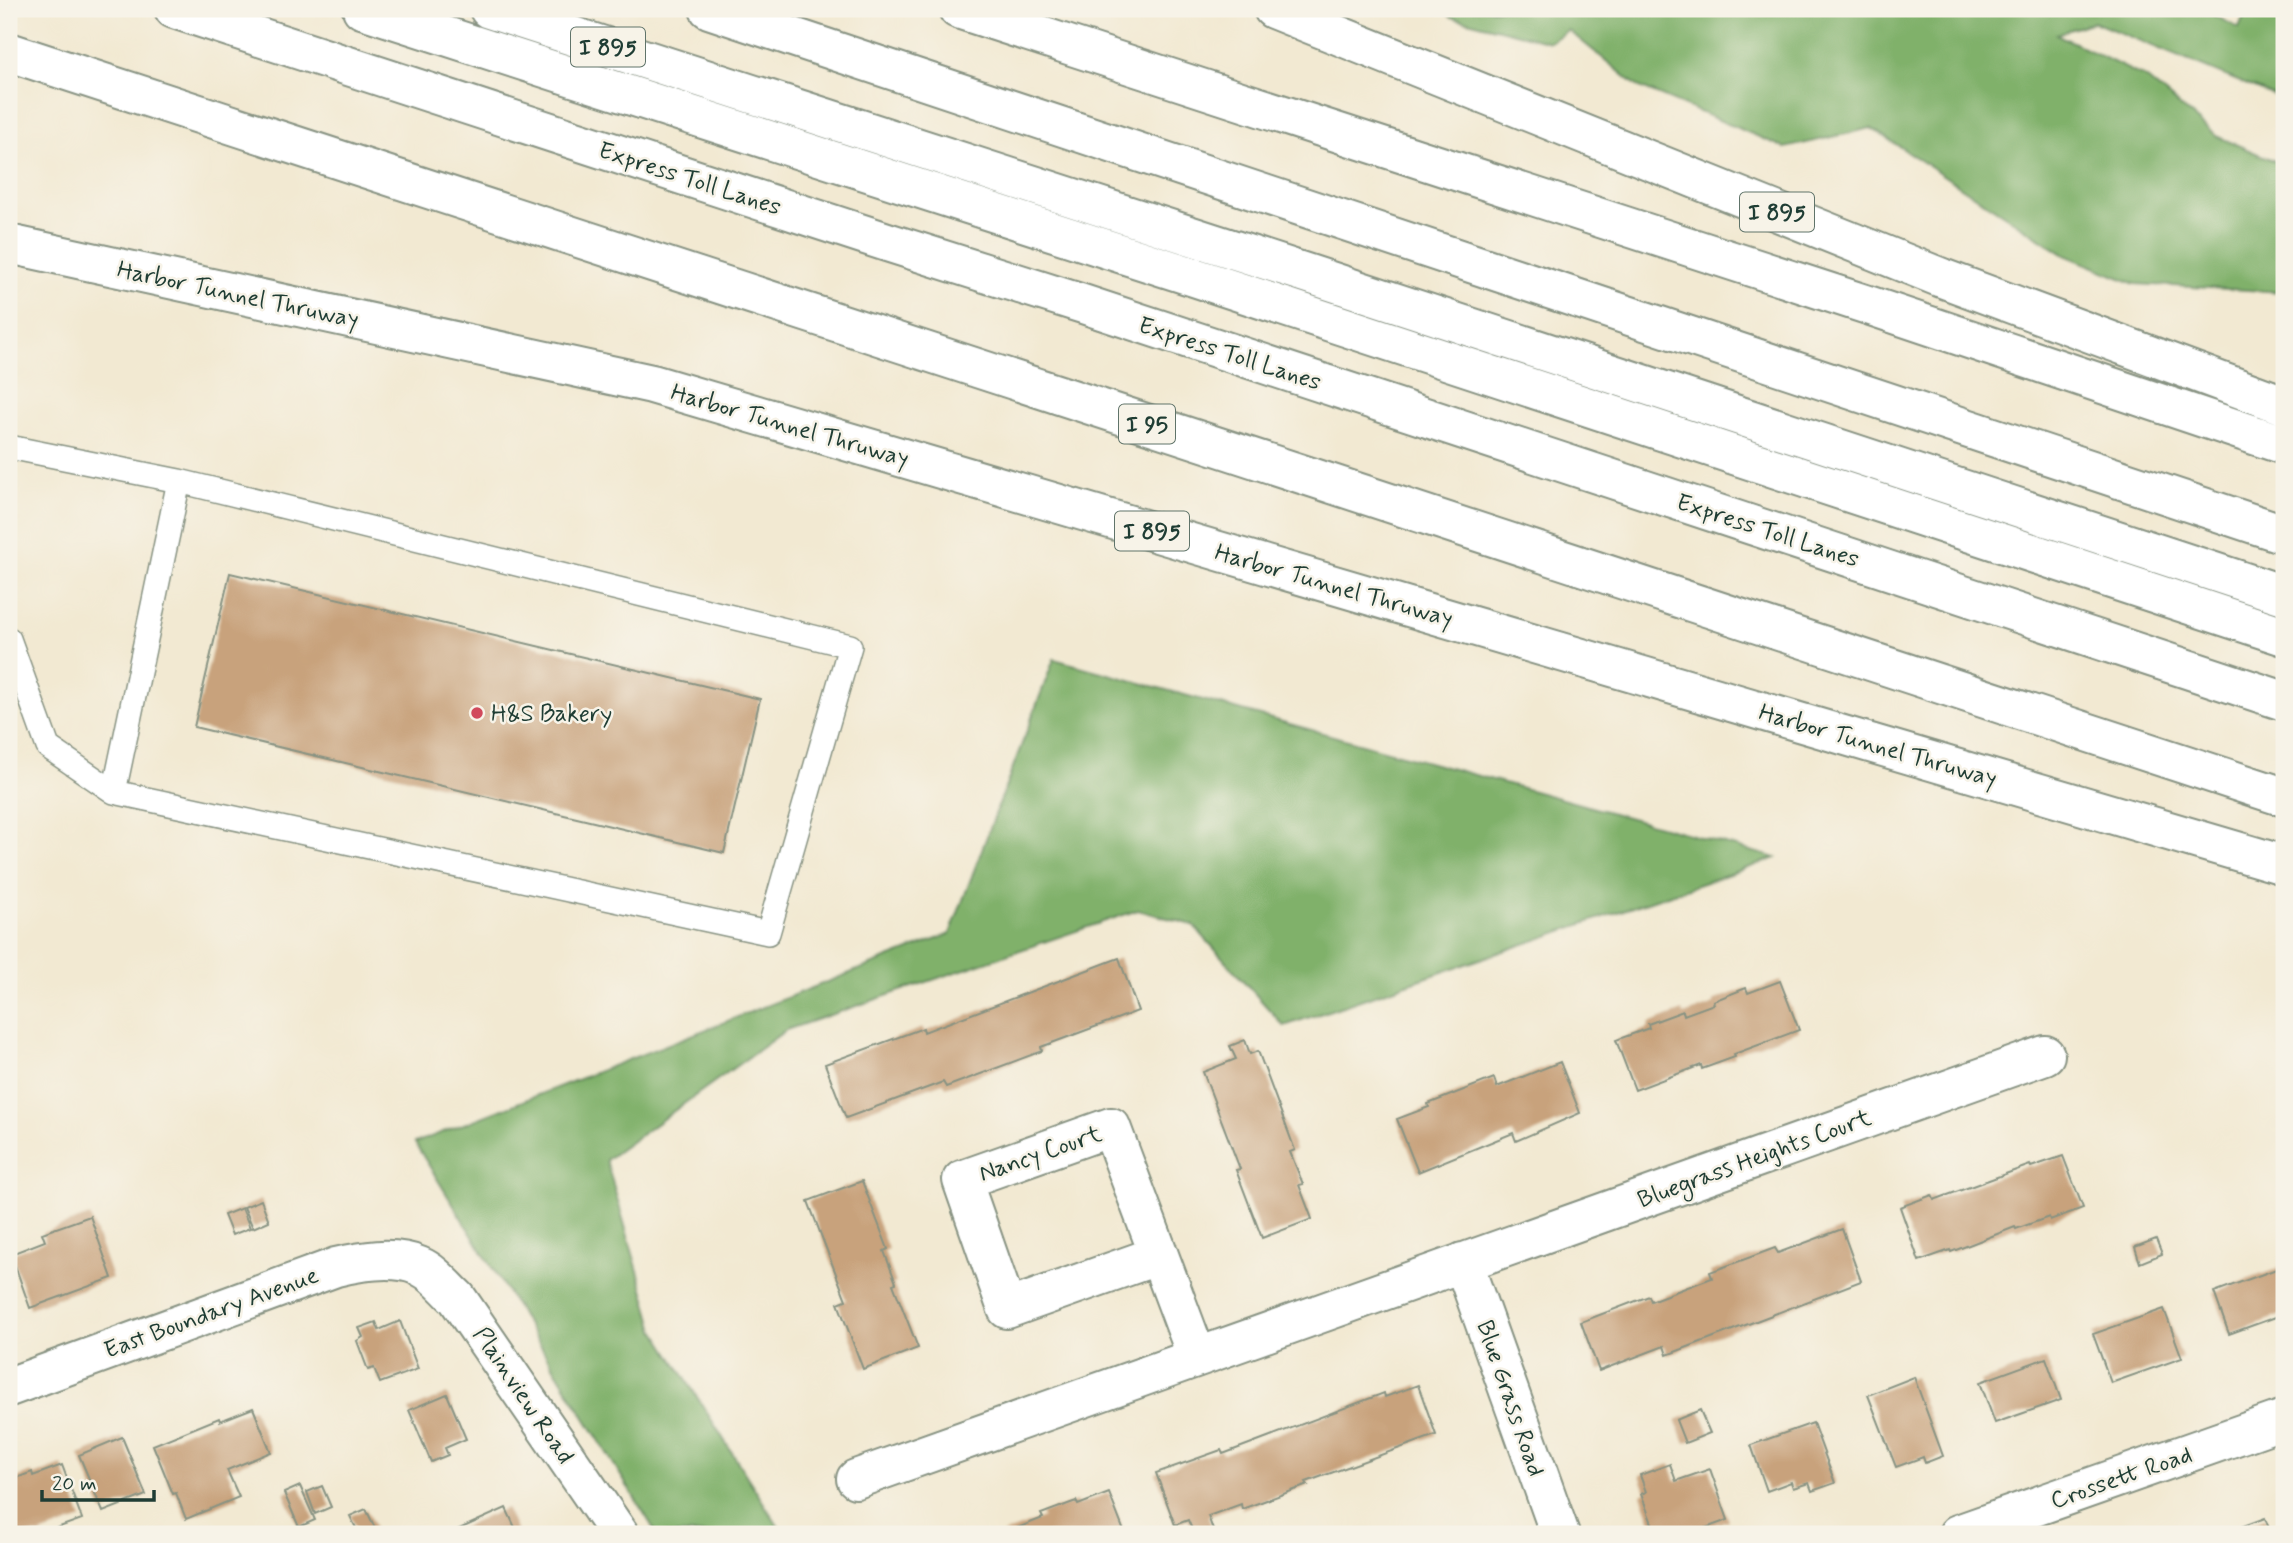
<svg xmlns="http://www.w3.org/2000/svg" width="2293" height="1543" viewBox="0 0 2293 1543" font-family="Mynerve,sans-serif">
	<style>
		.forest { fill: #80b16b; stroke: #507750; stroke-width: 2 }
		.building { fill: #c8a27b }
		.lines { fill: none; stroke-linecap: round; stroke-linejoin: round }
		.lane-casing { stroke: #889383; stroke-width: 26 }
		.street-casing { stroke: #889383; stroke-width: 42 }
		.highway-casing { stroke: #889383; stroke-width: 42 }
		.lane { stroke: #fff; stroke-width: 23 }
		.street { stroke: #fff; stroke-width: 38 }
		.highway { stroke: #fff; stroke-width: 38 }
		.poi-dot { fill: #d1495b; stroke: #f7f3e8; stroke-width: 2.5 }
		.labels { text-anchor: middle; stroke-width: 5; stroke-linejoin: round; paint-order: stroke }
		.shield { fill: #f7f3e8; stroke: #60746a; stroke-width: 2 }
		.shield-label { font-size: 23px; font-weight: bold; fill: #1f3d34 }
		.street-label { font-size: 24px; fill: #1f3d34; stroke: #f7f3e8 }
		.poi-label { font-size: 24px; fill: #1f3d34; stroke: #f7f3e8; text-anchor: start }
	</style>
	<rect width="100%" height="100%" fill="#f7f3e8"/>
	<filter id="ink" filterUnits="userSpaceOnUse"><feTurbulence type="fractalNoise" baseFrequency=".0143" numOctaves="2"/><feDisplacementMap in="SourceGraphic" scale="14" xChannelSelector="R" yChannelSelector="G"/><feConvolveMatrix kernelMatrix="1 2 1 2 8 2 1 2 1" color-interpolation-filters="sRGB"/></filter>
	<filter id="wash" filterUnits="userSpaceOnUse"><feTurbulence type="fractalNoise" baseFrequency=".00686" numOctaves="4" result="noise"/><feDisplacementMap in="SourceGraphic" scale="28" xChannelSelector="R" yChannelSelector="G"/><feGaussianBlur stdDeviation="1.57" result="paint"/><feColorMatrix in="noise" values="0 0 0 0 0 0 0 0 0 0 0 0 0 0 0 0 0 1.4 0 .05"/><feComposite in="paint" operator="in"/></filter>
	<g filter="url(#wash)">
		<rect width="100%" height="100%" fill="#f2e9d2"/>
		<!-- forest -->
		<path class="forest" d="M1440,9H2201L2239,28L2247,9H2284V100L2094,22L2056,34L2146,78L2216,136L2284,165V292L2135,284L2065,255L1871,128L1785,148L1637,86L1568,30L1550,42L1452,17Z
			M1054,659L1776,858L1284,1026L1193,925L1138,910L786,1030L606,1160L655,1330L783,1534H657L415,1143L950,934Z"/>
		<g id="blocks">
			<!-- building -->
			<path class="building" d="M230,573L760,699L724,853L194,727Z
				M1119,958L1138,1011L1041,1047L1042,1051L946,1087L943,1082L846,1118L825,1064L923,1028L924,1032Z
				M1780,981L1799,1030L1734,1054L1735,1057L1702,1069L1701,1065L1635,1090L1616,1040L1649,1028L1648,1024L1683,1011L1684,1015L1714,1004L1713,1001L1746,988L1748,993Z
				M1245,1040L1250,1054L1258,1051L1295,1150L1290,1152L1303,1184L1299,1185L1312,1219L1262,1238L1236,1170L1240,1169L1203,1072L1236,1059L1230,1046Z
				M1560,1062L1580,1113L1516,1141L1513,1133L1418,1172L1397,1119L1429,1107L1428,1104L1494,1078L1497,1087Z
				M2063,1156L2083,1208L2050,1220L2049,1217L2016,1229L2015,1227L1951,1252L1950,1250L1919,1261L1900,1207L1932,1195L1934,1200L2030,1165L2031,1167Z
				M862,1181L888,1249L884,1251L896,1283L893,1284L918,1348L863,1369L838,1303L846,1300L808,1201Z
				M261,1200L269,1221L253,1228L244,1207Z
				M242,1208L250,1228L232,1235L224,1215Z
				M90,1216L112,1278L30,1308L11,1254L45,1241L42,1233Z
				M1842,1229L1861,1281L1667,1355L1664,1346L1599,1371L1581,1322L1649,1296L1651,1301L1712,1278L1710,1272L1775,1248L1778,1253Z
				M2156,1239L2162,1254L2140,1263L2135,1247Z
				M2279,1268L2284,1283V1314L2229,1334L2214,1292Z
				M2164,1309L2182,1358L2111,1383L2093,1334Z
				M400,1321L418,1369L380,1383L374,1368L368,1370L357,1341L363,1337L359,1328L376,1322L379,1330Z
				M2046,1358L2061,1400L1995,1423L1980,1382Z
				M1914,1377L1943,1456L1925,1463L1923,1457L1896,1467L1868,1395Z
				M1418,1385L1436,1435L1306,1482L1308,1485L1242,1509L1241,1504L1208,1516L1214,1533L1210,1534H1194L1188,1520L1175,1525L1156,1473L1221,1450L1223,1454L1384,1393L1385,1397Z
				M447,1394L466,1439L445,1448L448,1455L431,1462L409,1410Z
				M253,1408L271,1452L227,1470L239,1497L186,1519L176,1493L173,1494L153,1445L219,1418L220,1421Z
				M1700,1410L1710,1433L1685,1443L1676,1420Z
				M1813,1423L1835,1483L1812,1491L1809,1483L1793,1488L1791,1482L1767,1491L1751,1445Z
				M122,1437L146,1495L103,1512L79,1455Z
				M1670,1464L1676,1481L1710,1469L1728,1520L1689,1534H1656L1641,1494L1646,1492L1640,1475Z
				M62,1465L82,1519L40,1534H9V1481L32,1472L33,1476Z
				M300,1486L315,1520L299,1527L284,1493Z
				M322,1486L331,1507L315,1514L307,1492Z
				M1109,1493L1125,1534H1002L1043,1518L1041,1514L1076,1501L1078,1505Z
				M506,1508L518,1534H459L457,1530Z
				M366,1509L375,1528L359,1534L350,1516Z
				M2265,1518L2271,1534H2222Z"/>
		</g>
	</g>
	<g filter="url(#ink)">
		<use href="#blocks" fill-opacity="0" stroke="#889383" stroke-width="2"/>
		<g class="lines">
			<defs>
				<path id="lane" d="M9,447L179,481L850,646L768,933L114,792L179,481
					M9,639L48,747L114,792"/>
				<path id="street" d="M1159,1255L1007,1309L962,1180L1111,1127L1197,1357
					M1463,1262L1560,1534
					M9,1387L336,1267C361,1261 394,1255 419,1266C434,1272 445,1287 457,1298L619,1534
					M856,1479L2045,1055
					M1958,1534L2284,1419"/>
				<path id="highway" d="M174,9L887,242L1083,304L2284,701
					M362,9L1197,278L2284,636
					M489,9L1309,274L2284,595
					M709,9L2284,534
					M958,9L1871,306L2284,445
					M1273,9L1942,278L2284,405
					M9,52L1317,479L2284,797
					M9,244L652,384L2284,865"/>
			</defs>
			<!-- lane casing -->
			<use href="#lane" class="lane-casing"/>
			<!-- street casing -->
			<use href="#street" class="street-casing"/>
			<!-- highway casing -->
			<use href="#highway" class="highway-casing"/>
			<!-- lane -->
			<use href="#lane" class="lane"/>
			<!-- street -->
			<use href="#street" class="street"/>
			<!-- highway -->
			<use href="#highway" class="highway"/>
		</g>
	</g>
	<!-- markers -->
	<circle class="poi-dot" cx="477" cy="713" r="7"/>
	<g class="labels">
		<!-- shield labels -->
		<g class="shield">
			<rect x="571" y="27.5" width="74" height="39" rx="5"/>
			<rect x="1740" y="192.5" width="74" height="39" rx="5"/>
			<rect x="1119" y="404.5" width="56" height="39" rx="5"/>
			<rect x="1115" y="511.5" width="74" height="39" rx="5"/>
		</g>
		<g class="shield-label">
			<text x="608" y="55">I 895</text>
			<text x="1777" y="220">I 895</text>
			<text x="1147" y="432">I 95</text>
			<text x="1152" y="539">I 895</text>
		</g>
		<!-- street labels -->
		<g class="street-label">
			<text transform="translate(690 178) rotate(18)" y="8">Express Toll Lanes</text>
			<text transform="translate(238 294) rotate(12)" y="8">Harbor Tunnel Thruway</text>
			<text transform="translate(1230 353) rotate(18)" y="8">Express Toll Lanes</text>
			<text transform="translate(790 425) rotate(16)" y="8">Harbor Tunnel Thruway</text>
			<text transform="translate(1768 530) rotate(18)" y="8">Express Toll Lanes</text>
			<text transform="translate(1334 585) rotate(16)" y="8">Harbor Tunnel Thruway</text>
			<text transform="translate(1878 745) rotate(16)" y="8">Harbor Tunnel Thruway</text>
			<text transform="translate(1040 1153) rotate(-19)" y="8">Nancy Court</text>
			<text transform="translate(1754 1158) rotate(-20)" y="8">Bluegrass Heights Court</text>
			<text transform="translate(211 1312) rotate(-20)" y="8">East Boundary Avenue</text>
			<text transform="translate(524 1395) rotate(56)" y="8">Plainview Road</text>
			<text transform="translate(1511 1398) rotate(71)" y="8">Blue Grass Road</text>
			<text transform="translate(2121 1477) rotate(-19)" y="8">Crossett Road</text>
		</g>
		<!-- poi labels -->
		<g class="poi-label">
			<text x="491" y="721">H&amp;S Bakery</text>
		</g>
	</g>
	<!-- margin -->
	<rect width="2293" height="1543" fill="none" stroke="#f7f3e8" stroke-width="35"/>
	<!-- scale -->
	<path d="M42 1490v10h112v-10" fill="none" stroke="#1f3d34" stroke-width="3.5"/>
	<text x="52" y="1490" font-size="21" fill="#1f3d34" stroke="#f7f3e8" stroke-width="5" paint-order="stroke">20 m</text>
</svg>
